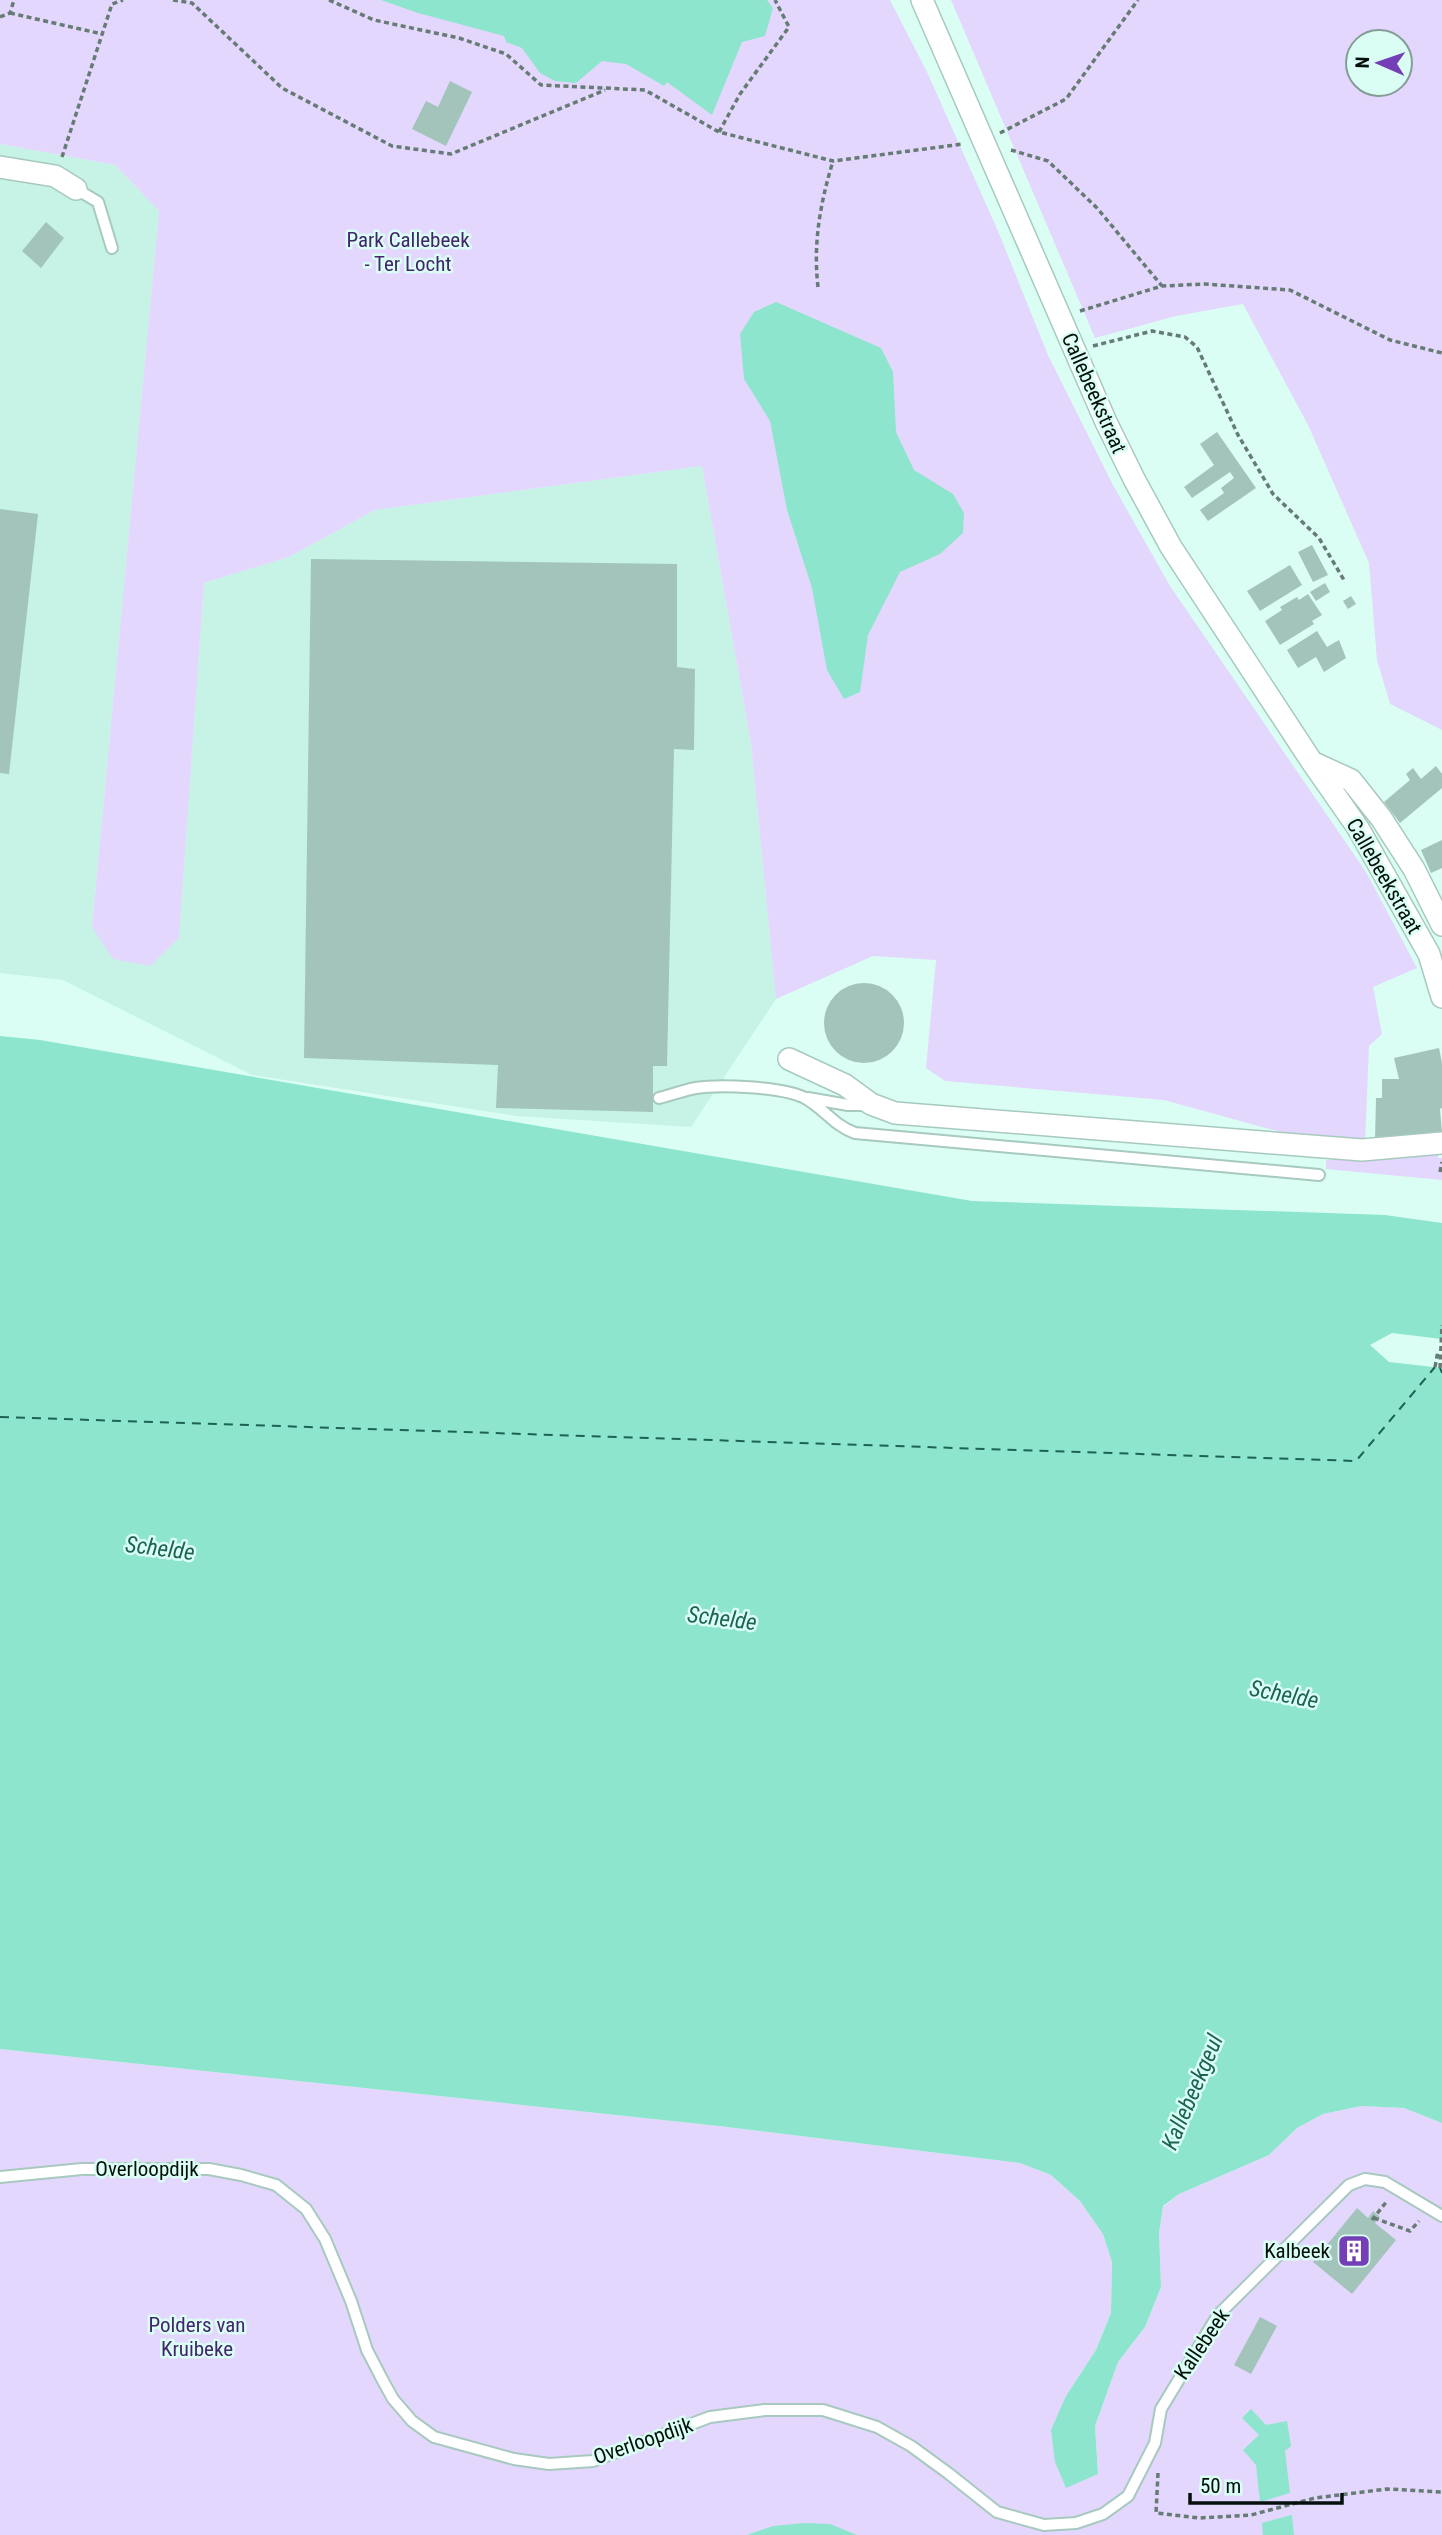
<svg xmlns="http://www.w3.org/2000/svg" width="1442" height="2535" viewBox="0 0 1442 2535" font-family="'Roboto Condensed',sans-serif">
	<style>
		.built { fill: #c7f2e6 }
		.green { fill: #e4d7fd; fill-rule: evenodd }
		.water { fill: #8de5cd }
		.pier { fill: #dafef3 }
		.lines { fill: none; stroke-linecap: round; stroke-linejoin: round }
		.ferry { stroke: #1d6354; stroke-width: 2; stroke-dasharray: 9 7; stroke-linecap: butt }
		.building { fill: #a2c4ba }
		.service-casing { stroke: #a7c9bf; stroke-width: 14 }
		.minor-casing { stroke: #a7c9bf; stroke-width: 24 }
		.path { stroke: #657b74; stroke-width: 3.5; stroke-dasharray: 5 3.5; stroke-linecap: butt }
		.service { stroke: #fff; stroke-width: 10 }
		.minor { stroke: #fff; stroke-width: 21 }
		.labels { text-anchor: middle; stroke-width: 5; stroke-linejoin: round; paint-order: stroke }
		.park-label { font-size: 21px; fill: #44246d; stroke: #dafef3 }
		.street-label { font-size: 21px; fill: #040f0c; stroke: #dafef3 }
		.poi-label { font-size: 21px; fill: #040f0c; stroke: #dafef3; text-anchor: end }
		.water-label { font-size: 23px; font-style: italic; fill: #1d6354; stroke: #dafef3 }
	</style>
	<rect width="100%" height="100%" fill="#dafef3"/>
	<!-- built -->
	<path class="built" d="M0,144L115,165L159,211L92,926L179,938L204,583L289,557L375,510L702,466L751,744L776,999L691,1127L517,1116L252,1075L63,980L0,973Z"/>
	<!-- green -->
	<path class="green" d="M0,0H890L927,72L998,231L1048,355L1113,485L1170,586L1366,872L1417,968L1373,987L1382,1034L1369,1046L1365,1143L1306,1139L1164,1100L945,1081L926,1068L936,960L873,956L776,999L751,744L702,466L375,510L289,557L204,583L179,938L150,966L113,959L92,927L159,211L115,165L0,144Z
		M951,0H1442V730L1390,704L1377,660L1369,563L1308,425L1243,304L1176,316L1095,338ZM1358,42H1400V84H1358Z
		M1438,1154V1158H1442V1180L1326,1169V1160Z
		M0,2049L719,2126L1020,2163L1051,2175L1080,2201L1103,2234L1112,2262L1111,2313L1096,2350L1066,2396L1098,2474L1095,2426L1118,2362L1145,2327L1161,2287L1159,2233L1163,2207L1179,2194L1269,2155L1297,2128L1323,2114L1361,2106L1404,2108L1442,2123V2535H0Z"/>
	<!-- water -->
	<path class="water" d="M381,0H767L773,8L765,36L742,42L712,115L667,82L664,86L626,64L602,61L576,83L555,81L540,73L522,48L506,42L504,36L418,13Z
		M776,302L881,348L893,372L896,432L914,470L953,494L964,513L963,533L940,554L900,572L868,635L860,692L844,699L827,670L812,588L787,510L770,421L744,379L740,334L754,312Z
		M0,1036L40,1040L972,1201L1385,1215L1442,1223V2123L1404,2108L1361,2106L1323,2114L1297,2128L1269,2155L1179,2194L1163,2206L1159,2233L1161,2287L1145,2327L1118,2362L1095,2426L1098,2474L1066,2488L1055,2462L1051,2430L1066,2396L1096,2350L1111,2313L1112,2262L1103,2234L1080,2201L1051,2175L1020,2163L719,2126L0,2049Z
		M1251,2409L1266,2425L1287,2421L1291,2446L1285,2451L1290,2493L1260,2502L1256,2465L1243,2450L1259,2435L1242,2418Z
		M1292,2515L1294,2535H1263L1262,2523Z
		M804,2523L830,2524L857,2535H747L773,2526Z"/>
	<!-- pier -->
	<path class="pier" d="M1392,1333L1442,1339V1368L1389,1362L1370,1345Z"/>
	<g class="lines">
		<!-- ferry -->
		<path class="ferry" d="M1440,1368L1442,1373
			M0,1417L1356,1461L1435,1367"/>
	</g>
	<!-- building -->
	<path class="building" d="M450,81L472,92L446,146L412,129L426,101L438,107Z
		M46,222L64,238L41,268L22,251Z
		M1217,432L1256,488L1208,521L1200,510L1224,493L1221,488L1234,478L1230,472L1192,498L1184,487L1214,465L1200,444Z
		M0,509L38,514L9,774L0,773Z
		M1312,545L1328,575L1313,582L1298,552Z
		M311,559L677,564V667L695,669L694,750L674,749L667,1066H653V1112L496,1108L498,1065L304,1058Z
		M1290,565L1302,585L1260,611L1247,591Z
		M1325,583L1330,592L1316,601L1310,592Z
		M1308,594L1322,615L1312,621L1314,624L1280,645L1265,621L1282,610L1280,607L1297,597L1299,600Z
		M1351,596L1356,604L1348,609L1343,601Z
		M1317,631L1327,647L1339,640L1346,658L1324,672L1316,657L1298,668L1287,650Z
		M1436,766L1442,774V788L1400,823L1384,802L1410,780L1406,774L1413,768L1421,779Z
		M1442,840V868L1431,873L1421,850Z
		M824 1023a40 40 0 1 1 80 0a40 40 0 1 1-80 0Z
		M1439,1048L1442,1063V1108L1440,1109L1442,1133L1375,1140L1376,1098H1382V1079H1399L1394,1058Z
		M1357,2208L1368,2218L1373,2211L1380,2217L1375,2223L1396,2240L1352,2294L1313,2262Z
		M1260,2317L1277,2326L1251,2374L1234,2365Z"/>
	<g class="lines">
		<defs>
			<path id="service" d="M76,189L98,202L112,248
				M659,1098C671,1095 684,1090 696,1088C720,1084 780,1087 803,1097C823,1107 834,1126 855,1133L1319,1175
				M808,1098L848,1105H868
				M0,2177L82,2169H209L241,2175L276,2185L306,2209L325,2239L351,2301L367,2350L382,2379L393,2399L412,2421L434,2437L514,2459L549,2464L593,2461L710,2417L765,2410H823L877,2427L911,2446L948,2473L997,2512L1044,2525L1076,2523L1103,2514L1128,2496L1155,2443L1161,2409L1218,2315L1349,2185L1365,2179L1385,2182L1442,2216"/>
			<path id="minor" d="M922,0L1106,422L1134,479L1171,547L1312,762L1358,828L1429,954L1442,997
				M0,167L55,176L76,189
				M1314,763L1351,780L1381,818L1414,869L1442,925
				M789,1059L845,1085L871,1104L895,1113L1362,1150L1442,1143"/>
		</defs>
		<!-- service casing -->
		<use href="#service" class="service-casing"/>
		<!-- minor casing -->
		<use href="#minor" class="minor-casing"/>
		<!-- path -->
		<path class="path" d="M173,0L192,3L282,88L392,146L451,154L605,90
			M329,0L374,20L459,38L506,54L541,85L645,90L719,132L833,161L963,144
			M10,13L102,34
			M0,17L10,13L14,0
			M719,132L740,94L789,27L775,0
			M1000,133L1066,99L1138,0
			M1011,150L1048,161L1097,208L1162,286
			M62,157L112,4L123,0
			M818,287C813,243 820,204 833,161
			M1080,311L1162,286L1204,284L1290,290L1390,340L1442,353
			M1093,346L1152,331L1185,337L1197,347L1238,435L1273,494L1319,538L1344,580
			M1440,1172L1442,1162
			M1435,1367L1438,1351
			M1440,1368L1442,1325
			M1374,2218L1410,2231L1419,2221
			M1372,2220L1387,2201
			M1158,2473L1156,2513L1199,2518L1251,2515L1315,2498L1387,2489L1442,2492"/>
		<!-- service -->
		<use href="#service" class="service"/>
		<!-- minor -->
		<use href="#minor" class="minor"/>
	</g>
	<!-- icons -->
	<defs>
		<symbol id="building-square" viewBox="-11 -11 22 22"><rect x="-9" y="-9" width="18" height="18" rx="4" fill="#743fb6" stroke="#dafef3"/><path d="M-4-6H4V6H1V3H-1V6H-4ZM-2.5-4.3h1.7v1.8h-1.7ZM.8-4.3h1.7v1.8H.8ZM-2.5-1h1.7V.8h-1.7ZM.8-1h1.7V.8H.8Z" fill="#fff"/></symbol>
	</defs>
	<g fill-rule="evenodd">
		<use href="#building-square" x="1335" y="2232" width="38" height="38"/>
	</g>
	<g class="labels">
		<!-- park labels -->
		<g class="park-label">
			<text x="408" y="247">Park Callebeek<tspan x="408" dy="24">- Ter Locht</tspan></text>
			<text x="197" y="2332">Polders van<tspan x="197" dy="24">Kruibeke</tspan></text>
		</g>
		<!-- street labels -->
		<g class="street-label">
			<text transform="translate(1094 393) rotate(66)" y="7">Callebeekstraat</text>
			<text transform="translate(1384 876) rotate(60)" y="7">Callebeekstraat</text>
			<text x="147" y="2176">Overloopdijk</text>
			<text transform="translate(1202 2344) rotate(-56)" y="7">Kallebeek</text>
			<text transform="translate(643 2441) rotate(-19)" y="7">Overloopdijk</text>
		</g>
		<!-- poi labels -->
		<g class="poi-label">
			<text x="1330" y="2258">Kalbeek</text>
		</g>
		<!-- water labels -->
		<g class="water-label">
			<text transform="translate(160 1548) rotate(7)" y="8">Schelde</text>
			<text transform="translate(722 1618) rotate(7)" y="8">Schelde</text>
			<text transform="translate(1284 1694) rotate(11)" y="8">Schelde</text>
			<text transform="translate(1192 2092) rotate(-67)" y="8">Kallebeekgeul</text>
		</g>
	</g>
	<!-- north arrow -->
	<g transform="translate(1379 63) rotate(272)"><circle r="33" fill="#dafef3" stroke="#849e97" stroke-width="2"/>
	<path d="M0-5L12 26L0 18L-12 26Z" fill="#743fb6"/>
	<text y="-10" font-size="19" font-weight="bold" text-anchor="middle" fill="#040f0c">N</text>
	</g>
	<!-- scale -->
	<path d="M1190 2493v10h152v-10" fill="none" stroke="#040f0c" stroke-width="3.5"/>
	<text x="1200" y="2493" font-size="21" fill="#040f0c" stroke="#dafef3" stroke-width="5" paint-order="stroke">50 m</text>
</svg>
